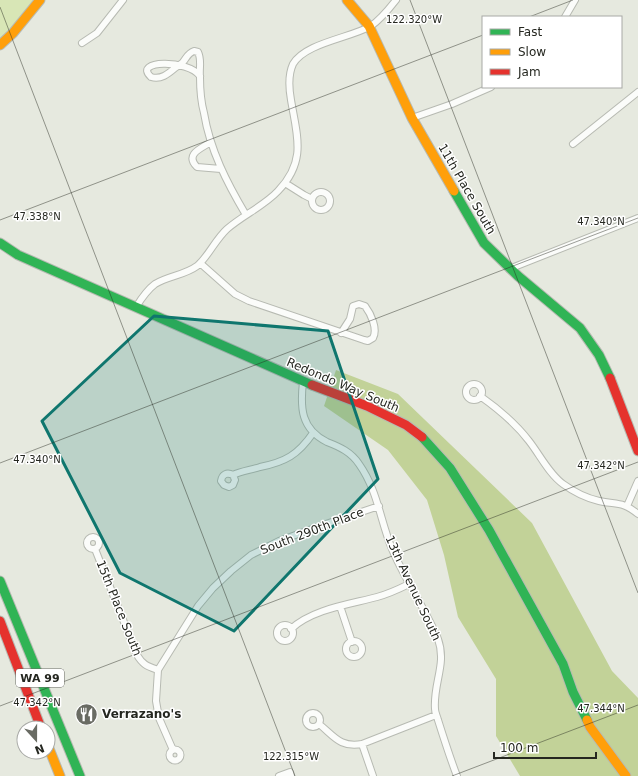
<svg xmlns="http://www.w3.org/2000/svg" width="638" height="776" viewBox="0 0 638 776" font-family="'DejaVu Sans',sans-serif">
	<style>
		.green { fill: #d8e6b6 }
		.forest { fill: #c2d298 }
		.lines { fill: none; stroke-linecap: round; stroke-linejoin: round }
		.street-casing { stroke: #b7bab2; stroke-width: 8 }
		.fast-casing { stroke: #b7bab2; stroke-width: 11 }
		.slow-casing { stroke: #b7bab2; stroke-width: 11 }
		.jam-casing { stroke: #b7bab2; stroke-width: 11 }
		.street { stroke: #fbfcfa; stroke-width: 6 }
		.fast { stroke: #30b455; stroke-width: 9 }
		.slow { stroke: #ff9f0a; stroke-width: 9 }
		.jam { stroke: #e5322d; stroke-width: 9 }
		.marked { fill: #0f766e; fill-opacity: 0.2; stroke: #0f766e; stroke-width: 3; stroke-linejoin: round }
		.ticks { fill: none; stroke: #252720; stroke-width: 1; stroke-opacity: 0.45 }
		.labels { text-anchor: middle; stroke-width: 3; stroke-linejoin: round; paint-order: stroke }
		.shield { fill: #fff; stroke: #666863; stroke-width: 1 }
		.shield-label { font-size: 11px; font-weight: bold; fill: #252720 }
		.street-label { font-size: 12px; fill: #252720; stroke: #fff }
		.poi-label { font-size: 12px; font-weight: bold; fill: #252720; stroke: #fff; text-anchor: start }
		.ticks-label { font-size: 10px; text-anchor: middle; fill: #252720; stroke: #fff; stroke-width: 3; stroke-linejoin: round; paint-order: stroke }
	</style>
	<rect width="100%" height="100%" fill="#e6e9df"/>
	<!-- green -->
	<path class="green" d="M0,0H40L0,45Z"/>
	<!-- forest -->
	<path class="forest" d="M336,370L398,394L532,523L612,671L638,698V776H520L496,736V679L458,617L444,555L427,500L388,450L324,406Z"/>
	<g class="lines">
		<defs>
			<path id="street" d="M565,17L575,0
				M82,43L97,33L123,0
				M200,76C188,59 132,60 151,77C161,80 168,74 175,68C178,66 181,64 183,62C187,57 188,53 194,51L198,52C202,60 199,68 200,77C200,89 201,102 204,113C210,150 227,183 246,215
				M412,118L452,104L491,87
				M211,142C202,148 184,154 197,167L221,169
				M573,144L638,92
				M285,183L304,195L312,199
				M312 201a9 9 0 1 1 18 0a9 9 0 1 1-18 0Z
				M200,263L235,294L249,301L364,340L368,341L373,338C378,329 371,314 365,306L359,304L353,306L350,319L341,333
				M509,269L638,218
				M136,307C141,299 147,290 155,284C168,276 185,275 197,266C208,257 215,240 227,229C243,215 264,206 278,191C307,161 297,136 291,100C289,89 288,75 293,64C305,43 350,38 371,26C381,19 389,9 396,0
				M303,382C300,408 301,429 327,442C340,447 351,452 359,464C378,491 380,520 392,549C405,580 425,608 438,639C447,664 433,683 435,709C435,713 437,716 438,720C444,739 450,758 457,776
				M466 392a8 8 0 1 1 16 0a8 8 0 1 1-16 0Z
				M480,396C497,408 516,424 529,441C540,455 549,474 563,484C574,492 586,498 599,501C617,505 622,501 638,514
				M233,475L235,480L233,485L229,487L224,485L221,481C222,474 227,472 233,475C241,471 251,470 260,467C285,462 298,455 313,433
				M627,506L638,481
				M87 543a6 6 0 1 1 12 0a6 6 0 1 1-12 0Z
				M95,549L137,655C143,665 147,666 158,670L156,701L159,718L173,750
				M340,606L352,642
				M277 633a8 8 0 1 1 16 0a8 8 0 1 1-16 0Z
				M291,629C312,609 351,604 377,597C388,594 399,589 409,584
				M346 649a8 8 0 1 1 16 0a8 8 0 1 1-16 0Z
				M158,670L198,606L213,588L231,571L251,555L279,541L323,525L379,506
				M306 720a7 7 0 1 1 14 0a7 7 0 1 1-14 0Z
				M319,724C334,736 340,748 362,744L436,715
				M362,744L373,776
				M169.5 755a5.5 5.5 0 1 1 11 0a5.5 5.5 0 1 1-11 0Z
				M279,776L290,772L291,776"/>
			<path id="fast" d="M454,191L484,243L518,276L580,328L599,355L610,378
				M0,243L18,255L312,385
				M422,437L450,468L489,530L563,664L573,692L587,720
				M0,581L80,776"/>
			<path id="slow" d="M347,0L369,26L412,118L454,191
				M0,45L13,33L40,0
				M587,720L590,727L626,776
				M48,746L60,776"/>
			<path id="jam" d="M610,378L638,451
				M312,385L367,406L406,425L422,437
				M0,621L41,728"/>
		</defs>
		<!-- street casing -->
		<use href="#street" class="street-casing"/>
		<!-- fast casing -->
		<use href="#fast" class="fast-casing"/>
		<!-- slow casing -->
		<use href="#slow" class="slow-casing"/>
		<!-- jam casing -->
		<use href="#jam" class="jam-casing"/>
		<!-- street -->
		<use href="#street" class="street"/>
		<!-- fast -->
		<use href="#fast" class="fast"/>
		<!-- slow -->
		<use href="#slow" class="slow"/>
		<!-- jam -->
		<use href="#jam" class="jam"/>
	</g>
	<!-- marked area -->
	<path class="marked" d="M154,316L328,331L378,479L234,631L120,573L42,421Z"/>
	<!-- ticks -->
	<path class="ticks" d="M410,0L638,593M0,7L295,776M529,17L573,0M0,220L483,35M0,463L638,218M0,706L638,462M452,776L638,705"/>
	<!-- icons -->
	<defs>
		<symbol id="restaurant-disc" viewBox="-11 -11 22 22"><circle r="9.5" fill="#696b63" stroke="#fff"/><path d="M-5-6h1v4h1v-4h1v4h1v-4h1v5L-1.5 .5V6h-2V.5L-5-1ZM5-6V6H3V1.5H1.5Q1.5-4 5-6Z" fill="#fff"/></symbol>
	</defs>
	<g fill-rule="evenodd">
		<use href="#restaurant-disc" x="74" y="702" width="25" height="25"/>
	</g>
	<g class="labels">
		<!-- shield labels -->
		<rect class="shield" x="16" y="669" width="48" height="18" rx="3"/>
		<g class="shield-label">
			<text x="40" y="682">WA 99</text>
		</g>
		<!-- street labels -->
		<g class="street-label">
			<text transform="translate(467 189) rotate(60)" y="4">11th Place South</text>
			<text transform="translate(343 385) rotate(23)" y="4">Redondo Way South</text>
			<text transform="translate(312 531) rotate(-21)" y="4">South 290th Place</text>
			<text transform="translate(413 588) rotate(65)" y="4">13th Avenue South</text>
			<text transform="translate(119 608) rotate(68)" y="4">15th Place South</text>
		</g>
		<!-- poi labels -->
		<g class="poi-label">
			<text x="102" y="718">Verrazano's</text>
		</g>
	</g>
	<g class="ticks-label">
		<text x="414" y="23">122.320°W</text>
		<text x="37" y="220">47.338°N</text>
		<text x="601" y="225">47.340°N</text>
		<text x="37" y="463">47.340°N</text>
		<text x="601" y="469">47.342°N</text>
		<text x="37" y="706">47.342°N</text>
		<text x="601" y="712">47.344°N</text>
		<text x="291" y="760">122.315°W</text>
	</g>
	<!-- legend -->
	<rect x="482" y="16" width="140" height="72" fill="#ffffff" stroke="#a8a9a6"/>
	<rect x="490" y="29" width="20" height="6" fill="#30b455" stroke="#a8a9a6"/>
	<text x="518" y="36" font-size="12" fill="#252720">Fast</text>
	<rect x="490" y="49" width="20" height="6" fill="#ff9f0a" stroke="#a8a9a6"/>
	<text x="518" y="56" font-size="12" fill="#252720">Slow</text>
	<rect x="490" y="69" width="20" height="6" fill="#e5322d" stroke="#a8a9a6"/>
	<text x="518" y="76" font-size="12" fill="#252720">Jam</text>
	<!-- north arrow -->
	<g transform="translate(36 740) rotate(159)"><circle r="19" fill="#ffffff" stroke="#a8a9a6"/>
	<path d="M0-3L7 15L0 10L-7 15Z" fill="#696b63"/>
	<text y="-6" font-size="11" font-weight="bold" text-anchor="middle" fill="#252720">N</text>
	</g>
	<!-- scale -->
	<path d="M494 752v6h102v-6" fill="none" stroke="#252720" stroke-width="2"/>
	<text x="500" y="752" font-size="12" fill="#252720" stroke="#ffffff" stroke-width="3" paint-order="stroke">100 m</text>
</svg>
